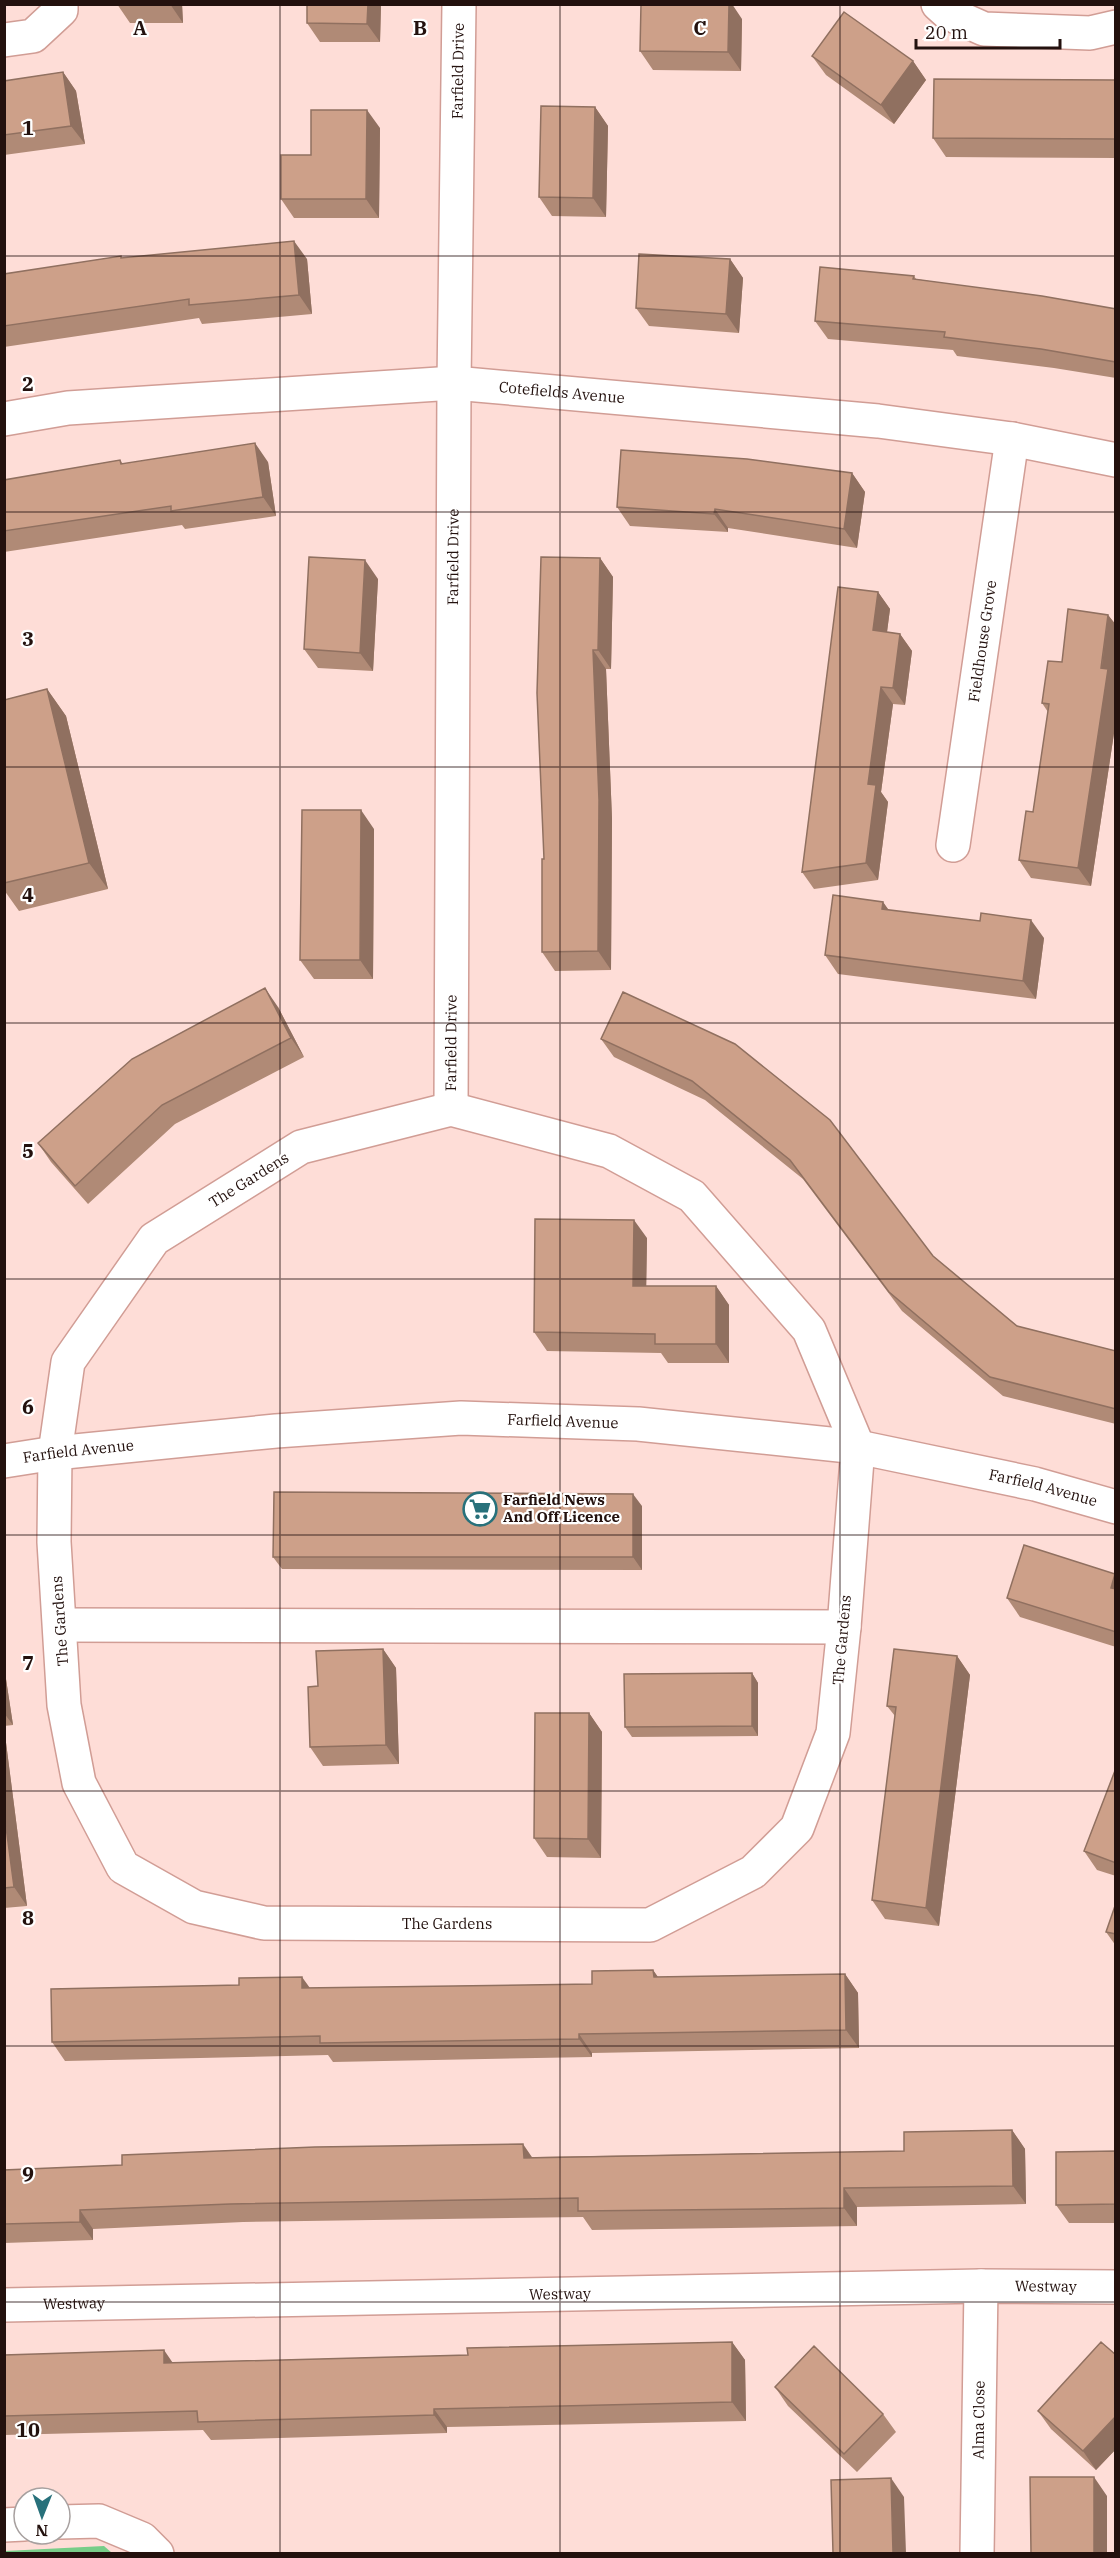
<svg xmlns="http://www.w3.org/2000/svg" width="1120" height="2558" viewBox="0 0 1120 2558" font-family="'IBM Plex Serif',serif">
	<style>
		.green { fill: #77cd88 }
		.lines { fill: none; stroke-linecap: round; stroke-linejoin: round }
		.street-casing { stroke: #d19d95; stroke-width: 36 }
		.street { stroke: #fff; stroke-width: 33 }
		.wall { fill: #b08a76 }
		.shaded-wall { fill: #907060 }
		.building { fill: #cda089; stroke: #907060; stroke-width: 1.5 }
		.grid { fill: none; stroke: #23110e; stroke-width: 1.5; stroke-opacity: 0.55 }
		.labels { text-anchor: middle; stroke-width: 4.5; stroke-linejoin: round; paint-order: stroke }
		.street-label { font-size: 15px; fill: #23110e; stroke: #fff }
		.poi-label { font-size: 15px; font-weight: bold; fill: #23110e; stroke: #fff; text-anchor: start }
		.grid-label { font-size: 20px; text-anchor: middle; font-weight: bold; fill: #23110e; stroke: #fff; stroke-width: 4.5; stroke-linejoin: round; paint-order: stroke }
	</style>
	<rect width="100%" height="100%" fill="#feddd7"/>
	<!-- green -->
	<path class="green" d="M104,2546L112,2553H5V2551Z"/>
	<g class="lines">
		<defs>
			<g id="street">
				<path d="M938,4L948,13L984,29L1090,33L1116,27"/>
				<path d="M4,40L33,36L61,10V4"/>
				<path id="s1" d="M4,419L68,408L454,383L878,421L1012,439L1116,460"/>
				<path id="s2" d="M953,845L1012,439"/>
				<path d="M451,1109L609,1151L692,1196L809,1330L858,1447L844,1627L833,1733L797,1828L753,1872L650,1925L264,1923L194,1907L123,1867L79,1783L64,1705L54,1542L55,1453L68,1362L154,1239L301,1147Z"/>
				<path id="s3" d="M451,1109L454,383L459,4"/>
				<path id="s4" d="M4,1461L55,1453L276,1431L461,1418L638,1424L858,1447L1035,1484L1116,1507"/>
				<path d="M61,1625L844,1627"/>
				<path id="s5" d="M4,2305L981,2286L1116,2287"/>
				<path d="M60,2522L99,2521L142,2539L157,2554"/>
				<path d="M4,2525L24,2524"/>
				<path id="s6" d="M977,2554L981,2286"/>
			</g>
		</defs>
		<!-- street casing -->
		<use href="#street" class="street-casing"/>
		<!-- street -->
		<use href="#street" class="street"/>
	</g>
	<!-- wall -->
	<path class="wall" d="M117,4H182L183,23H130Z
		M307,4H381L380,42H320L307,23Z
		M742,19L741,71L653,70L640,51Z
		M812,56L913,61L926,80L894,124L826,75Z
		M63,72L76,91L85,144L4,155V81Z
		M1116,80V158L946,157L933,138Z
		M595,107L608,126L606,217L552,216L539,197Z
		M380,128L379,218H294L281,199L311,155Z
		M122,258L307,259L312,314L202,324L199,318L4,347V274Z
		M730,259L743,278L739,333L649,326L636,308Z
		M914,276L916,279L1116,309V378L1054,368L957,356L953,350L828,339L815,321Z
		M120,460L123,464L268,462L276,516L185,529L182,525L4,552V480Z
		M852,473L865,492L857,548L728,528V532L630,526L617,507Z
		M600,558L613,577L611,669H606L612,819L611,970L555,971L542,952Z
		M378,579L373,671L318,668L304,649Z
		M878,592L890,609L887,632L900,634L912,651L905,705L893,704L881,792L888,802L878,880L814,889L802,872Z
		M1108,615L1116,625V720L1091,886L1031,878L1019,860L1033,812L1048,712L1042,703L1062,662Z
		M47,689L66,716L108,889L19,911L4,890V700Z
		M374,829L373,979H314L300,960Z
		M883,902L888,910L1044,938L1036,999L838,974L825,955Z
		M623,992L933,1256L1017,1326L1116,1351V1424L1003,1396L902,1311L803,1179L705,1100L614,1057L601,1039Z
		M278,1007L304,1057L175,1124L88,1204L51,1162L38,1143Z
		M647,1238L646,1286H716L729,1305V1363H668L661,1353L547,1351L534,1332Z
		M642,1506V1570L282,1569L273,1557Z
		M1115,1574L1116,1647L1020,1617L1007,1598Z
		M383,1649L396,1668L399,1764L323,1766L310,1747L318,1686Z
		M957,1656L970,1675L939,1926L885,1919L872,1900L895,1716L887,1706Z
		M4,1666L13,1725L4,1726Z
		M752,1673L758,1683V1736L632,1737L625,1727Z
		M589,1713L602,1732L601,1858L547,1857L534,1838Z
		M4,1727L27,1906L4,1908Z
		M1116,1768V1876L1097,1870L1084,1851Z
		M1116,1903V1946L1106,1932Z
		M653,1970L658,1977L845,1974L858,1993L859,2048L592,2053V2057L333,2062L328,2055L65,2061L52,2042L310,1988L592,1984Z
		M1012,2130L1025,2149L1026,2204L857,2207V2226L592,2230L583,2217L243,2222L93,2229V2240L4,2243V2170L533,2157L904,2151Z
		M1116,2151V2223H1069L1056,2205Z
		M732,2342L745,2360L746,2421L447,2427V2433L211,2440L203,2430L4,2435V2355L172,2363L468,2355Z
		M1116,2355V2449L1096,2470L1051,2429L1038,2411Z
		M775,2387L883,2414L896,2432L857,2472L788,2406Z"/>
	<!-- shaded-wall -->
	<path class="shaded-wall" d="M170,4H182L183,23Z
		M368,4H381L380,42L367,24Z
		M729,4H732L742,19L741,71L728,52Z
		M913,61L926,80L894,124L881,105Z
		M63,72L76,91L85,144L71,126Z
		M595,107L608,126L606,217L593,198Z
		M367,110L380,128L379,218L366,199Z
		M294,241L307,259L312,314L299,295Z
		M730,259L743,278L739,333L726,314Z
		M255,443L268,462L276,516L263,497Z
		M852,473L865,492L857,548L844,529Z
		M715,509L728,528V532L714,514Z
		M600,558L613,577L611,669L598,650Z
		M365,560L378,579L373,671L360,653Z
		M878,592L890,609L885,647L873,630Z
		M1108,615L1116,625V720L1091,886L1078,868Z
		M900,634L912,651L905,705L893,688Z
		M593,650L606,669L612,819L611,970L598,951Z
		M881,687L893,704L881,792L888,802L878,880L866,863L868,784Z
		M47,689L66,716L108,889L89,863Z
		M361,810L374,829L373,979L360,960Z
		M883,902L896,920L882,909Z
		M1031,920L1044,938L1036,999L1023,981Z
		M265,988L278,1007L304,1057L291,1038Z
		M634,1220L647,1238L646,1305L633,1286Z
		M716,1286L729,1305V1363L716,1344Z
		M633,1494L642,1506V1570L633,1557Z
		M1116,1574V1594L1111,1588Z
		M383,1649L396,1668L399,1764L386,1745Z
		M957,1656L970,1675L939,1926L926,1908Z
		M4,1666L13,1725L4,1713Z
		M752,1673L758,1683V1736L752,1726Z
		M589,1713L602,1732L601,1858L588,1839Z
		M4,1727L27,1906L14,1887L4,1812Z
		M653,1970L666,1989L654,1977Z
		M845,1974L858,1993L859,2048L846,2030Z
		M302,1977L315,1995L302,1988Z
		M579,2034L592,2053V2057L579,2039Z
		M1012,2130L1025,2149L1026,2204L1013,2186Z
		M523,2144L536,2163L524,2158Z
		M844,2188L857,2207V2226L844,2208Z
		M80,2210L93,2229V2240L80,2222Z
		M732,2342L745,2360L746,2421L732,2402Z
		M164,2350L177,2369L164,2363Z
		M434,2409L447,2427V2433L434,2415Z
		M1116,2416V2449L1096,2470L1083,2451Z
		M1094,2477L1107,2496V2553H1094Z
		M891,2478L904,2497L906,2553H893Z"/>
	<!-- building -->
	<path class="building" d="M307,4H368L367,24L307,23Z
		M641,4H729L728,52L640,51Z
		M844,12L913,61L881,105L812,56Z
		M63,72L71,126L4,135V81Z
		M934,79L1116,80V139L933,138Z
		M541,106L595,107L593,198L539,197Z
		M311,110H367L366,199H281V155H311Z
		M294,241L299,295L189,305V299L4,326V274L121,256V258Z
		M639,254L730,259L726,314L636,308Z
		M820,267L914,276L913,279L1042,296L1116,309V362L1041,349L944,337L945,332L815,321Z
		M255,443L263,497L171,511V506L4,531V480L120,460L121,464Z
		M621,450L747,459L852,473L844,529L715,509L714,514L617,507Z
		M309,557L365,560L360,653L304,649Z
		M541,557L600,558L598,650H593L599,800L598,951L542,952V859H544L537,693Z
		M838,587L878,592L873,630L900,634L893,688L881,687L868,784L876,785L866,863L802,872Z
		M1068,609L1108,615L1101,668L1108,669L1078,868L1019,860L1026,811L1033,812L1049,704L1042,703L1048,661L1062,662Z
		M47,689L89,863L4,883V700Z
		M302,810H361L360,960H300Z
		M833,895L883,902L882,909L980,921L981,913L1031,920L1023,981L825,955Z
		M265,988L291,1038L162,1105L75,1186L38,1143L132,1059Z
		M623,992L735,1044L830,1120L933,1256L1017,1326L1116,1351V1409L990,1377L889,1292L790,1160L692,1081L601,1039Z
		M535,1219L634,1220L633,1286H716V1344H655V1334L534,1332Z
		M274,1492L633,1494V1557H273Z
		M1024,1545L1115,1574L1111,1588L1116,1589V1632L1007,1598Z
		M383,1649L386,1745L310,1747L308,1687L318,1686L316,1651Z
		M894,1649L957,1656L926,1908L872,1900L896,1707L887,1706Z
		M752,1673V1726L625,1727L624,1674Z
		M535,1713H589L588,1839L534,1838Z
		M1116,1768V1863L1084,1851Z
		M4,1812L14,1887L4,1888Z
		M1116,1903V1934L1106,1932Z
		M653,1970L654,1977L845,1974L846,2030L579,2034V2039L320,2043V2036L52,2042L51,1989L239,1985V1978L302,1977V1988L592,1984V1971Z
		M1012,2130L1013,2186L844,2188V2208L578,2211V2198L230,2204L80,2210V2222L4,2224V2170L122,2165V2155L315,2147L523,2144L524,2158L904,2151V2132Z
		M1116,2151V2204L1056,2205V2152Z
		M732,2342V2402L434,2409V2415L198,2422L197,2411L4,2416V2355L164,2350V2363L468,2355L467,2348Z
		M1101,2342L1116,2355V2416L1083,2451L1038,2411Z
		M814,2346L883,2414L844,2454L775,2387Z
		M1030,2477H1094V2553H1031Z
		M891,2478L893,2553H833L831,2480Z"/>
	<!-- grid -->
	<path class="grid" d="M280,4V2554M560,4V2554M840,4V2554M4,256H1116M4,512H1116M4,767H1116M4,1023H1116M4,1279H1116M4,1535H1116M4,1791H1116M4,2046H1116M4,2302H1116"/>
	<!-- icons -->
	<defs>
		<symbol id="supermarket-ring" viewBox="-11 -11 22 22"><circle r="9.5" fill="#fff" stroke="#28717b" stroke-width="1.5"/><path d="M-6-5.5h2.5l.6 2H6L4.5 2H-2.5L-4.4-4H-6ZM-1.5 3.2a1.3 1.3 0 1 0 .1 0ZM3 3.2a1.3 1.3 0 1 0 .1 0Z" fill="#28717b"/></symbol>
	</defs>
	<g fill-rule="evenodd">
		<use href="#supermarket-ring" x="461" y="1490" width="38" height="38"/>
	</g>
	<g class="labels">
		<!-- street labels -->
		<g class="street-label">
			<text dy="5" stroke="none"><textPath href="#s3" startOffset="1038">Farfield Drive</textPath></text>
			<text dy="5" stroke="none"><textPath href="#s1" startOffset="560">Cotefields Avenue</textPath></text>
			<text dy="5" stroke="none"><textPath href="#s3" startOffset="552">Farfield Drive</textPath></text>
			<text dy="5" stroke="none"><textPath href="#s2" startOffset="206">Fieldhouse Grove</textPath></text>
			<text dy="5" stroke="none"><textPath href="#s3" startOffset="66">Farfield Drive</textPath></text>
			<text transform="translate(249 1180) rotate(-32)" y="5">The Gardens</text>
			<text dy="5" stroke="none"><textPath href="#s4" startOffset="561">Farfield Avenue</textPath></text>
			<text dy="5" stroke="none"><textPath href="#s4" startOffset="75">Farfield Avenue</textPath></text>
			<text dy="5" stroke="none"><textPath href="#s4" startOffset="1047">Farfield Avenue</textPath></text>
			<text transform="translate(60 1621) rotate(-94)" y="5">The Gardens</text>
			<text transform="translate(842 1640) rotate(-85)" y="5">The Gardens</text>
			<text x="447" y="1929">The Gardens</text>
			<text dy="5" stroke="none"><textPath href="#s5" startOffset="1042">Westway</textPath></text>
			<text dy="5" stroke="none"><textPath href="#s5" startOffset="556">Westway</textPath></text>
			<text dy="5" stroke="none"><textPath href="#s5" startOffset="70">Westway</textPath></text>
			<text dy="5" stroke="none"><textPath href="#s6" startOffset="134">Alma Close</textPath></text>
		</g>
		<!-- poi labels -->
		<g class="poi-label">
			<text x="503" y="1505">Farfield News<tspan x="503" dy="17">And Off Licence</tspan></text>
		</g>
	</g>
	<g class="grid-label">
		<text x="140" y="35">A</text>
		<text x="420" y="35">B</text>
		<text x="700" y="35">C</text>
		<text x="28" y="135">1</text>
		<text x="28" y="391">2</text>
		<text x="28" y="646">3</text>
		<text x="28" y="902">4</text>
		<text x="28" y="1158">5</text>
		<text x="28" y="1414">6</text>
		<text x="28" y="1670">7</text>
		<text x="28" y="1925">8</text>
		<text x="28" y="2181">9</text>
		<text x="28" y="2437">10</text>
	</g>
	<!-- border -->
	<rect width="1120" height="2558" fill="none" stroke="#23110e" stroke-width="12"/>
	<!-- north arrow -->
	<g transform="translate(42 2516) rotate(181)"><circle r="28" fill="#ffffff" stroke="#a7a09f" stroke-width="1.5"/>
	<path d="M0-4.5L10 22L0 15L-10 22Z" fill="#28717b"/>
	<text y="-9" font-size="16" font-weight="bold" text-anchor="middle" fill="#23110e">N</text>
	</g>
	<!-- scale -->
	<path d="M916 39v9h144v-9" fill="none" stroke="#23110e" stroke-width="3"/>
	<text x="925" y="39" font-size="18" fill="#23110e" stroke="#ffffff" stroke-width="4.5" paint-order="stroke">20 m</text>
</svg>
